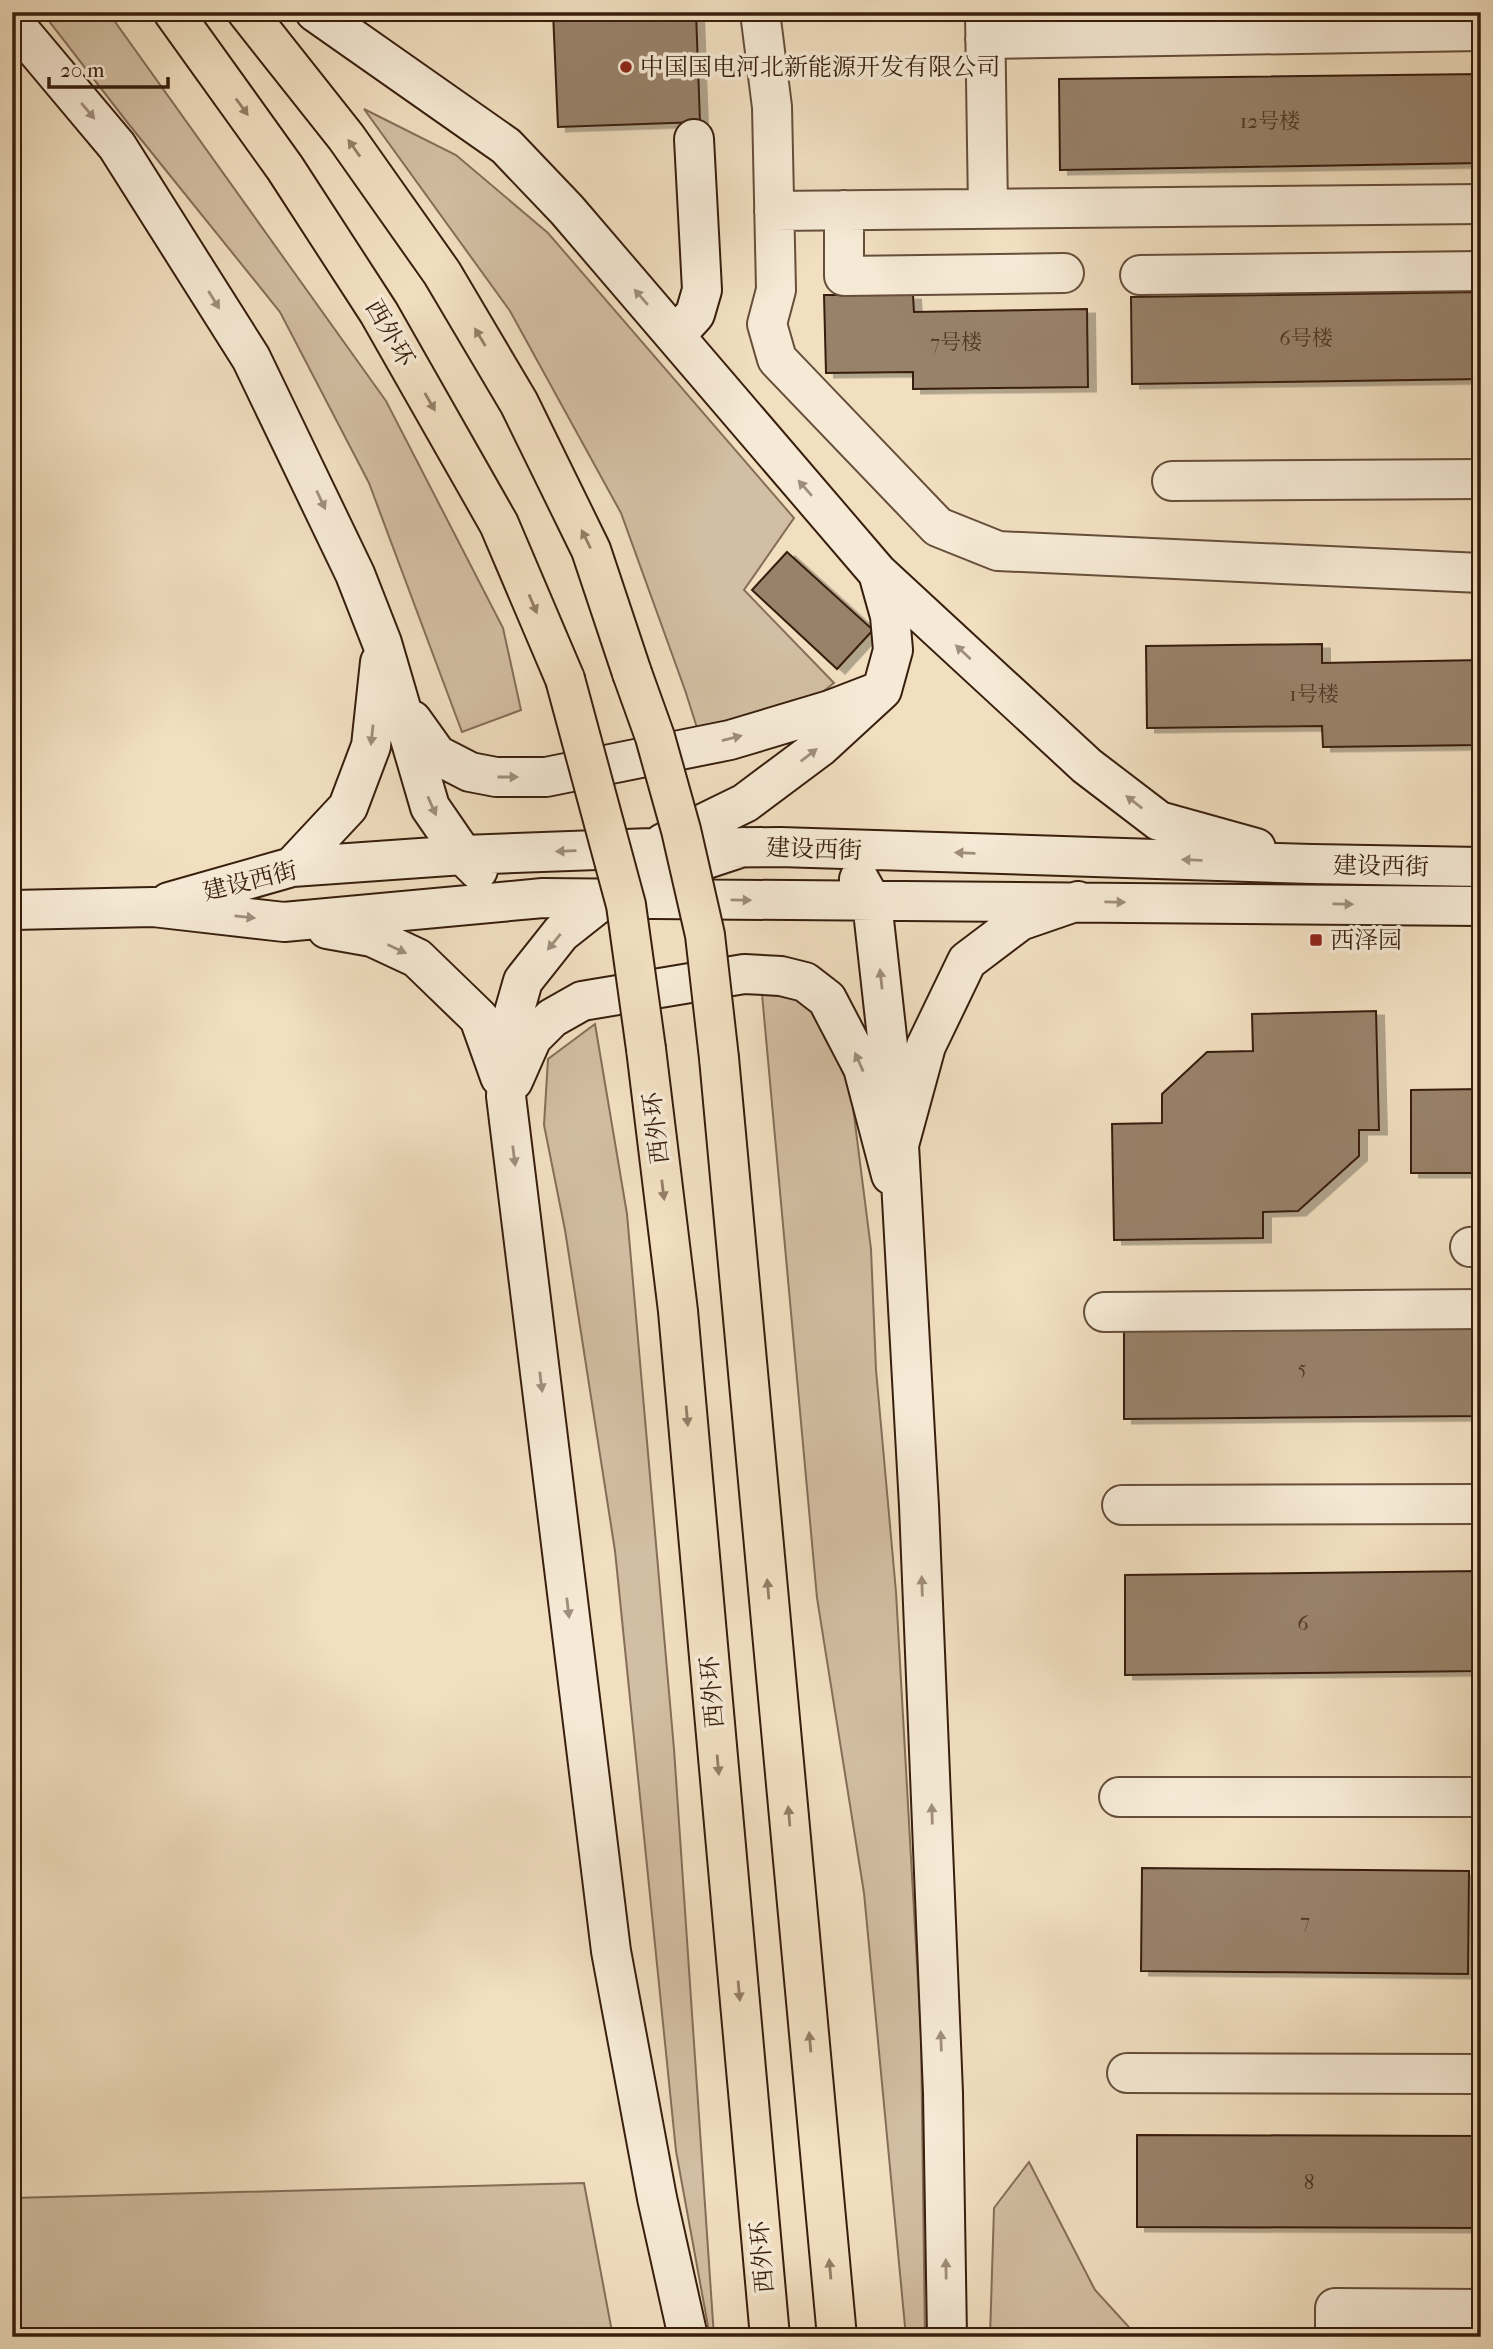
<svg xmlns="http://www.w3.org/2000/svg" width="1493" height="2349" viewBox="0 0 1493 2349" font-family="'IM FELL French Canon','Noto Serif SC',serif">
	<style>
		.green { fill: #d2bea2; stroke: #856e58; stroke-width: 2 }
		.building { fill: #98826a; stroke: #381e0d; stroke-width: 2; filter: url(#shadow) }
		.lines { fill: none; stroke-linecap: round; stroke-linejoin: round }
		.street-casing { stroke: #664e3a; stroke-width: 42 }
		.secondary-casing { stroke: #381e0d; stroke-width: 42 }
		.highway-casing { stroke: #381e0d; stroke-width: 42 }
		.street { stroke: #f6ead6; stroke-width: 38 }
		.secondary { stroke: #f6ead6; stroke-width: 38 }
		.highway { stroke: #f1dfc0; stroke-width: 38 }
		.highway-bridge-casing { stroke: #381e0d; stroke-width: 42; stroke-linecap: butt }
		.highway-bridge { stroke: #f1dfc0; stroke-width: 38 }
		.oneway { fill: #947e66 }
		.oneway2 { fill: #a08e7c }
		.poi-dot { fill: #8f2418; stroke: #f6ead6; stroke-width: 2.5 }
		.labels { text-anchor: middle; stroke-width: 7; stroke-linejoin: round; paint-order: stroke }
		.number-label { font-size: 21px; fill: #503724 }
		.poi-label { font-size: 24px; fill: #381e0d; stroke: #f6ead6; text-anchor: start }
		.street-label { font-size: 24px; fill: #381e0d; stroke: #f6ead6 }
	</style>
	<defs>
		<filter id="shadow"><feDropShadow dx="8" dy="4.5" stdDeviation="0" flood-color="#0004"/></filter>
	</defs>
	<rect width="100%" height="100%" fill="#f1dfc0"/>
	<filter id="stains"><feTurbulence type="fractalNoise" baseFrequency=".00286" numOctaves="4"/><feColorMatrix values="0 0 0 0 .2 0 0 0 0 .09 0 0 0 0 .02 0 0 0 .5 -.17"/></filter>
	<radialGradient id="worn" r=".72"><stop offset=".6" stop-color="#630" stop-opacity="0"/><stop offset="1" stop-color="#630" stop-opacity=".3"/></radialGradient>
	<!-- green -->
	<path class="green" d="M42,12H108L386,401L503,628L521,710L462,732L369,483L280,312L127,122Z
		M364,109L456,155L548,233L794,518L744,590L834,683L802,708L699,734L685,690L621,513L510,311Z
		M762,994L791,997L824,1016L848,1068L871,1249L876,1370L896,1592L921,2035L925,2337H906L864,1893L817,1598Z
		M595,1024L627,1214L674,1749L714,2337H710L676,2151L615,1551L565,1230L544,1125L548,1059Z
		M1029,2162L1095,2290L1138,2337H990L994,2208Z
		M584,2183L613,2337H12V2198Z"/>
	<!-- building -->
	<path class="building" d="M553,12H696L700,122L558,127Z
		M1481,74V163L1060,170L1059,79Z
		M1481,292V379L1132,384L1131,297Z
		M824,295H913L914,312L1087,309L1088,387L913,389V372L826,373Z
		M787,552L873,630L837,669L752,590Z
		M1322,644V663L1481,660V745L1323,747L1322,726L1147,728L1146,646Z
		M1376,1011L1379,1130H1359V1156L1298,1211L1263,1212V1238L1114,1240L1112,1124L1162,1123V1094L1207,1052L1253,1051L1252,1014Z
		M1481,1089V1173H1411V1090Z
		M1481,1318V1416L1124,1419V1321Z
		M1481,1571V1671L1125,1675V1575Z
		M1142,1868L1469,1871L1468,1974L1141,1971Z
		M1137,2135L1481,2136V2228L1137,2227Z"/>
	<g class="lines">
		<defs>
			<path id="street" d="M760,12L772,107L776,290L767,324L777,359L938,527L998,551L1481,573
				M985,14L988,209
				M985,39L1481,31
				M844,210V276L1064,273
				M774,211L1481,204
				M1140,275L1481,271
				M1172,481L1481,479
				M1470,1247L1481,1246
				M1104,1312L1481,1309
				M1122,1505L1481,1504
				M1119,1797H1481
				M1127,2073L1481,2074
				M1335,2337V2308L1481,2309"/>
			<path id="secondary" d="M315,12L506,146L567,210L878,573L1087,766L1159,821L1256,848
				M12,21L117,146L251,358L355,574L382,643L430,807L463,855L478,870
				M675,336L695,314L702,290L694,139
				M412,720L437,755L470,772L496,777H546L730,740L830,710L882,690
				M663,843L745,803L820,747L882,690L893,650L890,616L878,573
				M292,867L348,807L371,746L380,662
				M859,879L872,902L896,1118
				M169,902L292,867L463,855L652,848L780,847L1312,864L1481,867
				M12,910L153,907L284,922L543,898L1481,906
				M327,929L372,937L417,958L479,1018L500,1077
				M513,1081L532,1038L552,1018L582,1001L744,974L781,976L805,982L827,999L863,1068L891,1175
				M688,2337L657,2198L611,1951L506,1096L509,1030L523,981L561,933L604,899L661,874L743,847
				M947,2337L943,2093L919,1506L899,1145L926,1046L967,961L1020,921L1078,901"/>
			<path id="highway" d="M173,12L285,168L379,313L499,524L565,679
				M247,12L346,137L442,273L519,403L591,550L632,673
				M646,1049L678,1311L770,2337
				M719,1058L837,2337"/>
		</defs>
		<!-- street casing -->
		<use href="#street" class="street-casing"/>
		<!-- secondary casing -->
		<use href="#secondary" class="secondary-casing"/>
		<!-- highway casing -->
		<use href="#highway" class="highway-casing"/>
		<!-- street -->
		<use href="#street" class="street"/>
		<!-- secondary -->
		<use href="#secondary" class="secondary"/>
		<!-- highway -->
		<use href="#highway" class="highway"/>
		<defs>
			<path id="highway-bridge" d="M632,673L655,737L681,830L705,935L719,1058
				M565,679L626,905L646,1049"/>
		</defs>
		<!-- highway-bridge casing -->
		<use href="#highway-bridge" class="highway-bridge-casing"/>
		<!-- highway-bridge -->
		<use href="#highway-bridge" class="highway-bridge"/>
	</g>
	<!-- one-way arrows -->
	<defs><path id="oneway-solid" d="M-6-.8H1V-3.2L6.5 0L1 3.2V.8H-6Z" transform="scale(1.75)"/></defs>
	<g class="oneway">
		<use href="#oneway-solid" transform="translate(242 107) rotate(54)"/>
		<use href="#oneway-solid" transform="translate(354 148) rotate(-125)"/>
		<use href="#oneway-solid" transform="translate(480 337) rotate(-121)"/>
		<use href="#oneway-solid" transform="translate(430 402) rotate(60)"/>
		<use href="#oneway-solid" transform="translate(586 539) rotate(-116)"/>
		<use href="#oneway-solid" transform="translate(533 604) rotate(67)"/>
		<use href="#oneway-solid" transform="translate(663 1190) rotate(83)"/>
		<use href="#oneway-solid" transform="translate(687 1416) rotate(85)"/>
		<use href="#oneway-solid" transform="translate(768 1589) rotate(-95)"/>
		<use href="#oneway-solid" transform="translate(718 1765) rotate(85)"/>
		<use href="#oneway-solid" transform="translate(789 1816) rotate(-95)"/>
		<use href="#oneway-solid" transform="translate(739 1991) rotate(85)"/>
		<use href="#oneway-solid" transform="translate(810 2042) rotate(-95)"/>
		<use href="#oneway-solid" transform="translate(830 2269) rotate(-95)"/>
	</g>
	<g class="oneway2">
		<use href="#oneway-solid" transform="translate(88 111) rotate(50)"/>
		<use href="#oneway-solid" transform="translate(641 297) rotate(-131)"/>
		<use href="#oneway-solid" transform="translate(214 300) rotate(58)"/>
		<use href="#oneway-solid" transform="translate(805 488) rotate(-131)"/>
		<use href="#oneway-solid" transform="translate(321 500) rotate(65)"/>
		<use href="#oneway-solid" transform="translate(963 652) rotate(-137)"/>
		<use href="#oneway-solid" transform="translate(372 735) rotate(96)"/>
		<use href="#oneway-solid" transform="translate(732 738) rotate(-14)"/>
		<use href="#oneway-solid" transform="translate(809 755) rotate(-38)"/>
		<use href="#oneway-solid" transform="translate(508 777)"/>
		<use href="#oneway-solid" transform="translate(1134 802) rotate(-142)"/>
		<use href="#oneway-solid" transform="translate(432 806) rotate(66)"/>
		<use href="#oneway-solid" transform="translate(566 851) rotate(178)"/>
		<use href="#oneway-solid" transform="translate(965 853) rotate(-178)"/>
		<use href="#oneway-solid" transform="translate(1192 860) rotate(-178)"/>
		<use href="#oneway-solid" transform="translate(741 900) rotate(1)"/>
		<use href="#oneway-solid" transform="translate(1115 902) rotate(1)"/>
		<use href="#oneway-solid" transform="translate(1343 904) rotate(1)"/>
		<use href="#oneway-solid" transform="translate(245 917) rotate(6)"/>
		<use href="#oneway-solid" transform="translate(554 942) rotate(129)"/>
		<use href="#oneway-solid" transform="translate(397 949) rotate(25)"/>
		<use href="#oneway-solid" transform="translate(881 979) rotate(-96)"/>
		<use href="#oneway-solid" transform="translate(859 1062) rotate(-114)"/>
		<use href="#oneway-solid" transform="translate(514 1156) rotate(83)"/>
		<use href="#oneway-solid" transform="translate(541 1382) rotate(83)"/>
		<use href="#oneway-solid" transform="translate(922 1586) rotate(-92)"/>
		<use href="#oneway-solid" transform="translate(568 1608) rotate(83)"/>
		<use href="#oneway-solid" transform="translate(932 1814) rotate(-92)"/>
		<use href="#oneway-solid" transform="translate(941 2041) rotate(-92)"/>
		<use href="#oneway-solid" transform="translate(946 2269) rotate(-91)"/>
	</g>
	<!-- markers -->
	<g class="poi-dot">
		<circle cx="626" cy="67" r="7"/>
		<rect x="1309" y="933" width="14" height="14" rx="3.5"/>
	</g>
	<g class="labels">
		<!-- number labels -->
		<g class="number-label">
			<text x="1270" y="128">12号楼</text>
			<text x="1306" y="345">6号楼</text>
			<text x="956" y="349">7号楼</text>
			<text x="1314" y="701">1号楼</text>
			<text x="1302" y="1375">5</text>
			<text x="1303" y="1630">6</text>
			<text x="1305" y="1928">7</text>
			<text x="1309" y="2189">8</text>
		</g>
		<!-- poi labels -->
		<g class="poi-label">
			<text x="640" y="75">中国国电河北新能源开发有限公司</text>
			<text x="1330" y="948">西泽园</text>
		</g>
		<!-- street labels -->
		<g class="street-label">
			<text transform="translate(390 333) rotate(60)" y="8">西外环</text>
			<text transform="translate(814 849) rotate(2)" y="8">建设西街</text>
			<text transform="translate(1381 866) rotate(1)" y="8">建设西街</text>
			<text transform="translate(250 881) rotate(-14)" y="8">建设西街</text>
			<text transform="translate(656 1128) rotate(-97)" y="8">西外环</text>
			<text transform="translate(712 1692) rotate(-95)" y="8">西外环</text>
			<text transform="translate(762 2257) rotate(-95)" y="8">西外环</text>
		</g>
	</g>
	<!-- margin -->
	<rect width="1493" height="2349" fill="none" stroke="#f1dfc0" stroke-width="42"/>
	<rect x="14" y="14" width="1465" height="2321" fill="none" stroke="#381e0d" stroke-width="3.5"/>
	<rect x="21" y="21" width="1451" height="2307" fill="none" stroke="#381e0d" stroke-width="2"/>
	<!-- scale -->
	<path d="M49 77v10h119v-10" fill="none" stroke="#381e0d" stroke-width="3.5"/>
	<text x="60" y="77" font-size="21" fill="#381e0d" stroke="#f6ead6" stroke-width="5" paint-order="stroke">20 m</text>
	<rect width="100%" height="100%" filter="url(#stains)"/>
	<rect width="100%" height="100%" fill="url(#worn)"/>
</svg>
